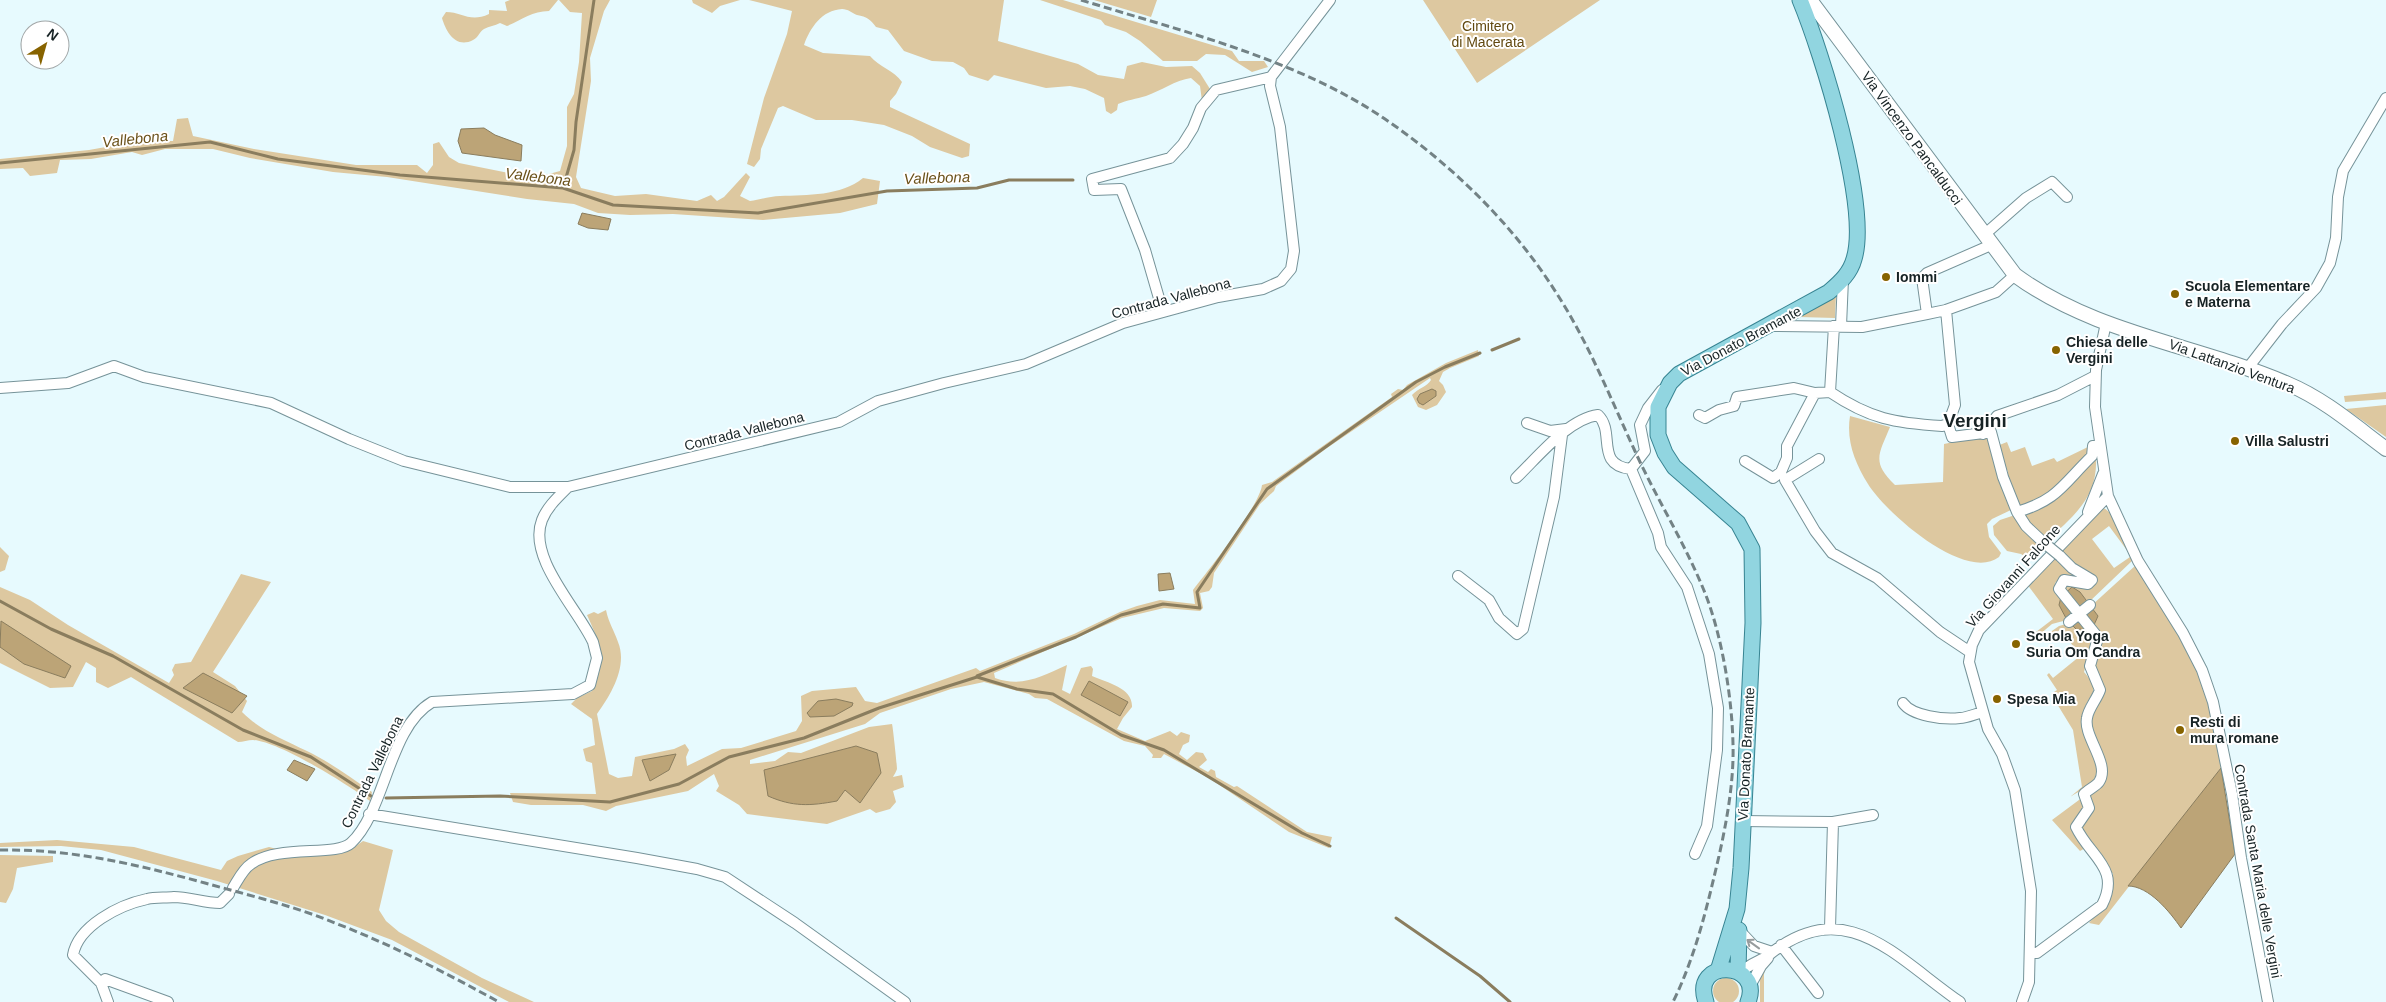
<svg xmlns="http://www.w3.org/2000/svg" width="2386" height="1002" viewBox="0 0 2386 1002" font-family="Helvetica,sans-serif">
	<style>
		.green { fill: #ddc8a0 }
		.water { fill: #bca477; stroke: #8a7d5e }
		.lines { fill: none; stroke-linecap: round; stroke-linejoin: round }
		.stream { stroke: #8a7d5e; stroke-width: 3 }
		.street-casing { stroke: #769399; stroke-width: 12 }
		.secondary-casing { stroke: #769399; stroke-width: 16 }
		.primary-casing { stroke: #378492; stroke-width: 17 }
		.street { stroke: #fff; stroke-width: 10 }
		.secondary { stroke: #fff; stroke-width: 14 }
		.primary { stroke: #91d5e0; stroke-width: 15 }
		.rail { stroke: #738285; stroke-width: 3; stroke-dasharray: 8 4; stroke-linecap: butt }
		.street-bridge-casing { stroke: #769399; stroke-width: 12; stroke-linecap: butt }
		.street-bridge { stroke: #fff; stroke-width: 10 }
		.oneway { stroke: #979c9d }
		.poi-dot { fill: #876300; stroke: #fff; stroke-width: 2 }
		.labels { text-anchor: middle; stroke-width: 4; stroke-linejoin: round; paint-order: stroke }
		.park-label { font-size: 14px; fill: #61480f; stroke: #fff }
		.street-label { font-size: 14px; fill: #172325; stroke: #fff }
		.poi-label { font-size: 14px; font-weight: bold; fill: #172325; stroke: #fff; text-anchor: start }
		.water-label { font-size: 15px; font-style: italic; fill: #6b521b; stroke: #fff }
		.district-label { font-size: 19px; font-weight: bold; fill: #172325; stroke: #fff }
	</style>
	<rect width="100%" height="100%" fill="#e7fafe"/>
	<!-- green -->
	<path class="green" d="M510,0H558L549,11C532,11 522,20 507,26L500,23C495,26 489,26 484,29C480,31 478,38 473,40C456,49 446,32 442,18L446,12C462,12 470,23 489,14V10L507,11L505,2Z
		M559,0H610L604,11L590,58L591,81L576,177L581,188L615,196L646,194L697,201L711,195L717,201L724,197L746,173L750,177L740,196L750,201C760,200 770,196 780,196C807,195 841,196 863,178L880,181L877,204L840,213L763,220L673,214L630,215L598,213L574,204L527,199L387,177L333,172L250,158L213,149H165L142,155L132,152L91,159L60,160L57,173L30,176L23,168L0,169V159L89,150L139,141H173L177,119L188,118L193,136L254,149L356,165H417L427,173L433,165V144L439,142L449,157L459,163L534,178L560,171L567,146V107L574,94L579,62L582,13L570,12Z
		M692,0H740L720,6L712,13L693,3Z
		M749,0H1004L998,41L1078,64L1098,75L1124,79L1127,66L1142,62L1166,67L1192,66L1200,73L1210,89L1202,101L1200,86L1191,78C1175,80 1161,91 1146,96C1136,99 1127,100 1118,104L1117,110L1111,114L1106,111L1104,98L1085,89L1070,86L1046,88L994,75L988,81L969,75L964,68L953,62L932,61L904,51L888,30L876,27C870,19 867,17 857,15C852,13 848,9 842,9C822,10 810,28 804,45L823,53L870,56C879,67 894,70 902,82L896,94L890,101V107L970,144L969,156L962,158L930,147L912,136L884,125L852,120H816L783,106L778,108L761,149L760,159L754,167L747,164L764,98L787,34L792,11Z
		M1040,0H1063L1232,51L1239,61H1264L1268,67L1252,72L1225,55L1206,54L1197,61H1163L1140,41L1126,32L1105,25L1101,20Z
		M1094,0H1157L1151,17Z
		M1423,0H1600L1477,83Z
		M1836,295L1835,318L1799,317Z
		M1478,350L1479,356L1450,368L1443,372L1439,381L1443,385L1446,392L1437,405L1426,410L1418,407L1412,395C1418,388 1427,387 1431,380L1430,378L1327,448L1276,486L1274,491L1260,504L1214,573L1212,587L1209,591L1200,593L1203,608L1200,611L1164,608L1122,618L994,673L995,678C1022,688 1042,676 1067,665L1062,690L1070,694L1081,668L1091,666L1093,669L1092,676C1108,683 1133,688 1132,707L1123,718L1117,729L1145,741L1170,731L1177,736L1181,732L1190,735L1189,742L1183,745L1179,754L1187,760L1196,752L1203,753L1207,760L1199,767L1208,772L1211,769L1215,771L1216,777L1234,787L1237,786L1307,832L1332,837L1329,848L1289,832L1209,778L1164,754L1161,758H1152L1153,755L1145,746L1124,741L1047,699L1035,698L1029,694L984,682L951,689L880,713L865,724L750,760V764L775,761L788,752L801,753L869,727L892,724C893,727 897,766 897,769C896,772 894,775 893,777L902,775L904,787L893,791L896,802L890,809L876,813L870,809L827,824L747,814L739,805L716,791L719,786L714,774L688,791L616,806L606,811L583,805H531L513,802L510,793L596,794L592,763L586,761L583,749L595,745L592,719L571,704L577,698L592,691C607,659 601,646 587,615L594,612L598,614L606,610C609,624 614,630 618,642C628,666 611,695 597,714L609,774L618,778L632,776L635,757L674,749L685,744L689,750L686,757L687,766L722,749L741,748L796,731L802,721L801,696L812,691L856,687L865,701L877,703L976,668L980,671L1074,634L1120,612L1137,606L1160,600L1195,604L1193,590C1208,571 1260,505 1262,485L1272,482L1392,397L1391,394L1398,389L1403,390L1407,385L1446,363Z
		M2386,392V399L2345,402L2344,396Z
		M2386,405V437L2346,409Z
		M1850,416L1890,427C1879,454 1871,462 1895,485L1943,482L1944,444L1987,435L2013,509L1992,519L1987,524L1989,537L2001,553L1999,557C1965,583 1885,512 1868,484C1855,463 1846,441 1850,416Z
		M2007,442L2011,452L2025,447L2032,466L2054,458L2057,462L2090,446L2089,453L2051,494L2019,508L2004,476L2008,472L1997,446Z
		M2096,457C2098,498 2074,515 2046,542L2020,512L2039,508Z
		M2101,507C2115,511 2122,536 2128,548L2126,549L2109,526L2092,539L2114,568L2130,557L2133,560L2088,603L2080,592L2065,593L2061,585L2073,582L2084,573L2058,551Z
		M2015,515L2043,548L2030,560L2021,554L2007,551L1994,535L1993,526L2000,520Z
		M0,547L9,556L5,570L0,572Z
		M2055,555L2083,578L2058,580L2055,583V588L2061,597L2059,605L2067,620L2052,624L2039,635L2036,632L2053,619L2027,584Z
		M2136,565C2157,600 2182,634 2198,671C2211,702 2215,736 2221,768L2099,925L2089,923L2108,900L2113,874L2078,825L2088,793L2106,768L2091,722L2092,714L2100,702C2094,675 2086,641 2098,616L2091,606Z
		M241,574L271,582L213,672L235,686L247,701L242,712C261,731 283,739 307,751C330,762 351,778 372,792L370,801C347,784 280,742 253,740C248,740 243,742 238,742L131,677L108,688L96,682V668L86,662L73,687L50,688L0,663V587L30,600L68,625L169,683L174,675L172,670L175,664L191,662Z
		M2070,623L2078,629H2090V650L2084,672C2105,696 2084,695 2084,714C2084,732 2101,758 2096,775C2093,785 2079,791 2070,797L2082,787L2073,730L2051,694L2057,690L2047,675L2049,673L2053,678L2080,656L2061,629L2045,641L2042,638L2059,626Z
		M2083,797L2084,811L2077,819L2087,847L2080,851L2052,820Z
		M57,840L134,847L221,870L227,861L238,856L269,847L293,853L349,851L363,841L393,850L379,910L386,921L399,932L482,978L534,1002H509L392,940L325,915L217,881L101,850L61,846L0,847V843Z
		M0,855L53,856V862L17,868L13,889L6,903L0,902Z
		M1767,965L1764,974V1002H1760V977Z
		M1713 991a13 13 0 1 1 26 0a13 13 0 1 1-26 0Z"/>
	<!-- water -->
	<path class="water" d="M484,128L495,135L522,145L521,161L462,153L458,141L461,129Z
		M582,213L611,219L608,230L588,228L578,224Z
		M1432,389L1436,391V396L1423,405L1419,403L1417,399L1420,394Z
		M1170,573L1174,589L1159,591L1158,574Z
		M2072,587L2080,592L2098,616L2094,625L2085,633L2081,629L2077,630L2067,620L2059,605L2061,597Z
		M1,621L71,666L65,678L24,664L0,647Z
		M203,673L247,696L232,713L183,688Z
		M1089,681L1128,702L1120,716L1081,695Z
		M836,699L853,703L852,706L834,716L810,717L807,713L818,701Z
		M856,746L877,753L881,773L860,803L845,790L837,801C810,806 793,807 768,796L764,770Z
		M676,754L669,770L650,781L642,760Z
		M294,760L315,769L307,781L287,770Z
		M2221,768L2235,854L2181,928C2170,912 2149,886 2128,886Z"/>
	<g class="lines">
		<!-- stream -->
		<path class="stream" d="M0,163L210,142L278,159L400,175L563,188L613,205L758,213L887,191L977,188L1009,180H1073
			M563,188L574,150L576,122L594,0
			M1492,350L1519,339
			M0,601L51,629L113,656L243,730L311,757L371,796
			M977,676L1076,637L1121,615L1163,604L1200,608L1197,592L1267,489L1416,382L1445,367L1480,353
			M386,798L500,796L610,802L679,784L729,757L804,738L879,708L977,677L1017,689L1053,694L1121,735L1164,750L1302,833L1330,846
			M1396,918L1480,976L1510,1002"/>
		<defs>
			<path id="street" d="M1984,235L2026,198L2052,182L2067,197
				M1163,312L1145,250L1121,189L1094,190L1092,179L1170,158L1183,144L1193,128L1201,108L1216,90L1271,77
				M1927,314L1922,278L1927,273L1991,245
				M2106,323L2096,370L2095,407L2108,496L2138,561L2183,633L2202,670L2213,702L2232,794L2241,858L2268,1002
				M1770,326L1862,327L1927,314L1946,310L1996,292L2015,275
				M1841,326L1843,279
				M2247,369L2282,324L2316,288L2330,263L2336,238L2338,197L2343,171L2386,98
				M0,388L68,383L114,366L144,377L271,403L349,439L404,461L510,487H568
				M1830,392C1870,419 1895,423 1942,426L1948,424L1955,405L1946,310
				M1699,415L1705,418L1719,410L1734,406L1737,397L1794,388L1815,393L1830,392L1834,326
				M1527,423L1550,431L1566,429
				M1948,424L1952,437L1991,432L2003,477L2017,512C2058,500 2063,484 2092,456L2093,446L2099,445
				M1983,434L1997,416L2058,395L2095,376
				M1819,459L1785,480L1815,531L1832,553L1877,578L1940,632L1970,652
				M1745,461L1773,478L1781,472L1787,458V446L1815,393
				M1631,469L1658,533L1661,547L1687,587L1709,654L1718,708L1717,750L1707,826L1695,854
				M1516,478C1538,457 1568,419 1598,415C1616,432 1594,465 1631,469L1645,451L1640,425L1648,408L1662,390
				M2017,512L2026,526L2043,542
				M2088,512L2103,474
				M1458,576L1489,600L1499,618L1517,634L1523,629L1554,497L1562,435
				M2069,622L2090,605
				M1903,703C1912,716 1944,720 1960,718C1967,718 1975,714 1983,712
				M369,814L637,858L697,869L725,877L795,923L905,1002
				M1743,821L1833,822L1873,815
				M233,888C238,880 243,869 251,864C277,844 336,857 351,843C386,810 388,728 432,702L573,694L590,685L597,658L593,642C578,609 527,558 542,520C547,507 558,497 568,487L839,422L878,401L944,383L1026,364L1123,323L1218,297L1263,289L1281,281L1291,269L1294,251L1280,127L1270,86L1271,77L1330,0
				M1830,928L1833,822
				M1739,930L1754,946L1772,952
				M1781,945L1818,993
				M2031,953H2037L2102,905C2121,868 2090,857 2076,827L2089,808L2084,794C2088,790 2096,786 2099,782C2111,764 2083,737 2087,718C2088,709 2097,699 2100,690L2090,666L2097,641L2096,635L2059,589L2064,580L2088,584L2092,580L2072,568L2060,556
				M1741,973C1749,963 1759,962 1769,955C1846,892 1897,959 1960,1002
				M101,983L105,979L168,1002
				M1750,986L1761,966L1768,958
				M108,1002L101,983L73,955C78,926 119,905 147,899C155,897 165,898 174,897C189,897 204,903 220,903L229,894
				M2022,1002L2029,982L2031,891L2015,790L2002,754L1988,729L1969,662L1972,645L1979,630L2108,496"/>
			<path id="secondary" d="M1810,0L2015,275C2095,334 2198,345 2288,384C2324,399 2355,426 2386,449"/>
			<path id="primary" d="M1718,971L1737,909L1741,868L1753,623L1752,549L1738,523L1674,467L1665,453L1658,435V407L1670,383L1679,374L1829,292C1839,283 1850,274 1854,259C1870,207 1822,53 1800,0
				M1738,972L1739,930
				M1706,1002C1690,957 1764,961 1748,1002"/>
		</defs>
		<!-- street casing -->
		<use href="#street" class="street-casing"/>
		<!-- secondary casing -->
		<use href="#secondary" class="secondary-casing"/>
		<!-- primary casing -->
		<use href="#primary" class="primary-casing"/>
		<!-- street -->
		<use href="#street" class="street"/>
		<!-- secondary -->
		<use href="#secondary" class="secondary"/>
		<!-- primary -->
		<use href="#primary" class="primary"/>
		<!-- rail -->
		<path class="rail" d="M1081,0C1181,31 1297,59 1385,119C1452,165 1513,224 1557,294C1588,342 1610,397 1634,449C1656,498 1685,543 1705,593C1722,636 1732,697 1733,744C1734,781 1727,820 1719,856C1707,907 1696,955 1673,1002
			M0,850C73,849 135,864 205,883C248,895 294,906 335,923C392,945 446,973 499,1002"/>
		<defs>
			<path id="street-bridge" d="M2043,542L2060,556"/>
		</defs>
		<!-- street-bridge casing -->
		<use href="#street-bridge" class="street-bridge-casing"/>
		<!-- street-bridge -->
		<use href="#street-bridge" class="street-bridge"/>
	</g>
	<!-- one-way arrows -->
	<defs><path id="oneway-shaft" d="M-6 0H5M1.5-3L5.5 0L1.5 3" fill="none" stroke-width="1.6" stroke-linecap="round" stroke-linejoin="round" transform="scale(1.25)"/></defs>
	<use class="oneway" href="#oneway-shaft" transform="translate(1753 944) rotate(-144)"/>
	<!-- markers -->
	<g class="poi-dot">
		<circle cx="1886" cy="277" r="5"/>
		<circle cx="2175" cy="294" r="5"/>
		<circle cx="2056" cy="350" r="5"/>
		<circle cx="2235" cy="441" r="5"/>
		<circle cx="2016" cy="644" r="5"/>
		<circle cx="1997" cy="699" r="5"/>
		<circle cx="2180" cy="730" r="5"/>
	</g>
	<g class="labels">
		<!-- park labels -->
		<g class="park-label">
			<text x="1488" y="31">Cimitero<tspan x="1488" dy="16">di Macerata</tspan></text>
		</g>
		<!-- street labels -->
		<g class="street-label">
			<text transform="translate(1912 138) rotate(54)" y="5">Via Vincenzo Pancalducci</text>
			<text transform="translate(1171 298) rotate(-15)" y="5">Contrada Vallebona</text>
			<text transform="translate(1741 341) rotate(-28)" y="5">Via Donato Bramante</text>
			<text transform="translate(2232 366) rotate(20)" y="5">Via Lattanzio Ventura</text>
			<text transform="translate(744 431) rotate(-14)" y="5">Contrada Vallebona</text>
			<text transform="translate(2013 576) rotate(-48)" y="5">Via Giovanni Falcone</text>
			<text transform="translate(1746 754) rotate(-87)" y="5">Via Donato Bramante</text>
			<text transform="translate(372 772) rotate(-64)" y="5">Contrada Vallebona</text>
			<text transform="translate(2258 871) rotate(80)" y="5">Contrada Santa Maria delle Vergini</text>
		</g>
		<!-- poi labels -->
		<g class="poi-label">
			<text x="1896" y="282">Iommi</text>
			<text x="2185" y="291">Scuola Elementare<tspan x="2185" dy="16">e Materna</tspan></text>
			<text x="2066" y="347">Chiesa delle<tspan x="2066" dy="16">Vergini</tspan></text>
			<text x="2245" y="446">Villa Salustri</text>
			<text x="2026" y="641">Scuola Yoga<tspan x="2026" dy="16">Suria Om Candra</tspan></text>
			<text x="2007" y="704">Spesa Mia</text>
			<text x="2190" y="727">Resti di<tspan x="2190" dy="16">mura romane</tspan></text>
		</g>
		<!-- water labels -->
		<g class="water-label">
			<text transform="translate(135 139) rotate(-6)" y="5">Vallebona</text>
			<text transform="translate(538 177) rotate(7)" y="5">Vallebona</text>
			<text transform="translate(937 178) rotate(-2)" y="5">Vallebona</text>
		</g>
		<!-- district labels -->
		<g class="district-label">
			<text x="1975" y="427">Vergini</text>
		</g>
	</g>
	<!-- north arrow -->
	<g transform="translate(45 45) rotate(37)"><circle r="24" fill="#ffffff" stroke="#a2a7a8"/>
	<path d="M0-4L9 19L0 12L-9 19Z" fill="#876300"/>
	<text y="-8" font-size="14" font-weight="bold" text-anchor="middle" fill="#172325">N</text>
	</g>
</svg>
